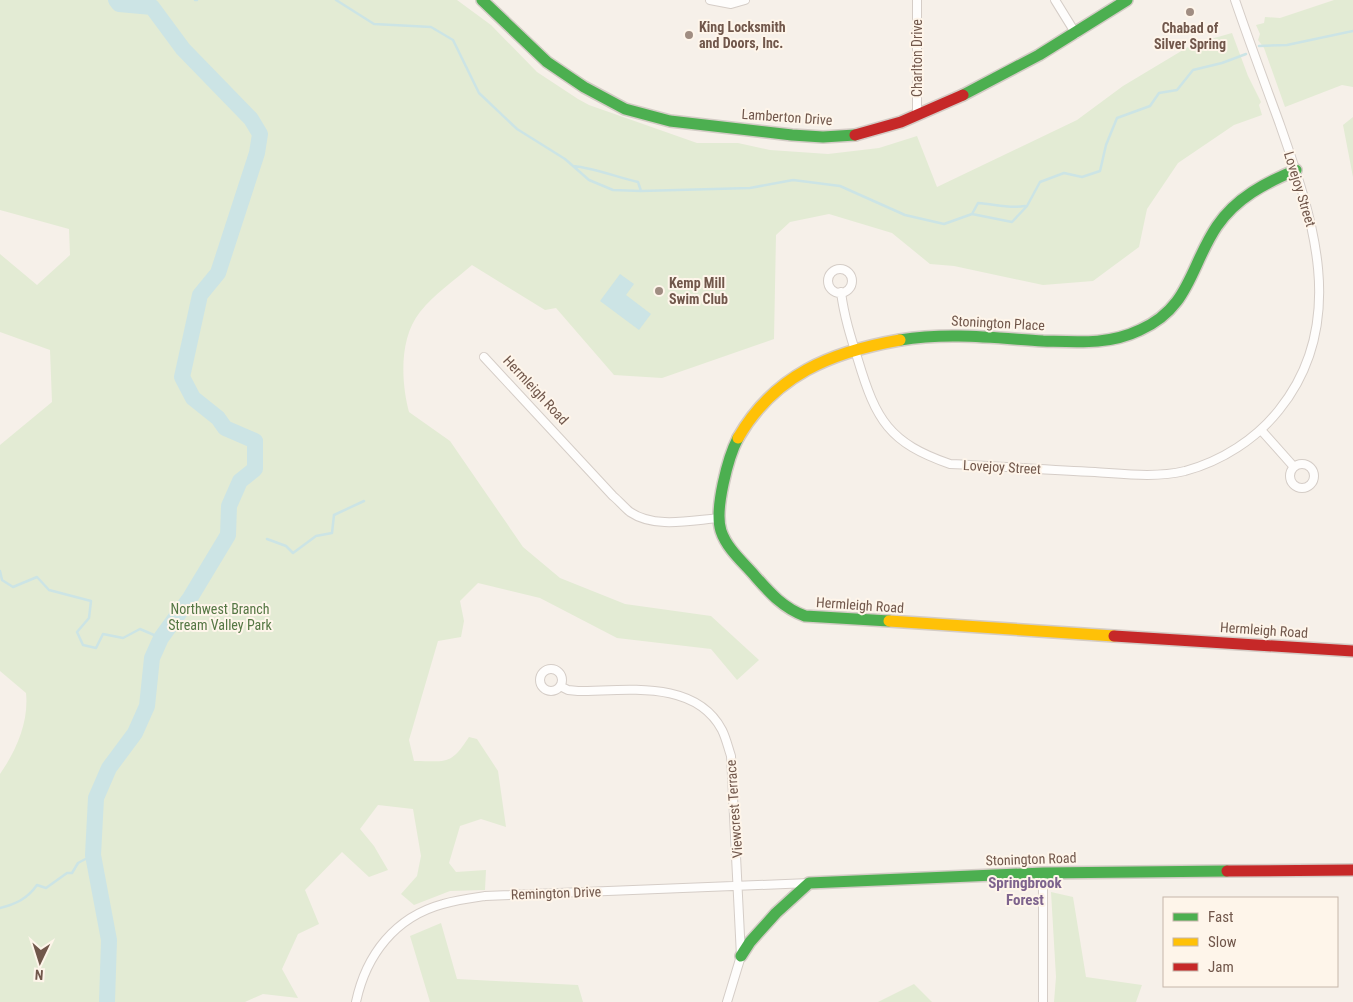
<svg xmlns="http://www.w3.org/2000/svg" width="1353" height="1002" viewBox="0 0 1353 1002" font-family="'Roboto Condensed',sans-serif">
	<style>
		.green { fill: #e3ebd4 }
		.water { fill: #cce4e5 }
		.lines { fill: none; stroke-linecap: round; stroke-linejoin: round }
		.stream { stroke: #cce4e5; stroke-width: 2.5 }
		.river { stroke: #cce4e5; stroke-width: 16 }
		.street-casing { stroke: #d5cdc7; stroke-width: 10 }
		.fast-casing { stroke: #d4ccc6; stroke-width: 14 }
		.slow-casing { stroke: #d4ccc6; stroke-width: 14 }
		.jam-casing { stroke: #d4ccc6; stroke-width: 14 }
		.street { stroke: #fefdfc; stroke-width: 8 }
		.fast { stroke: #4caf50; stroke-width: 11 }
		.slow { stroke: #ffc107; stroke-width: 11 }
		.jam { stroke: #c62828; stroke-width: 11 }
		.poi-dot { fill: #a08d82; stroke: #fef5ea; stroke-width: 2 }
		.labels { text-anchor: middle; stroke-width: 4; stroke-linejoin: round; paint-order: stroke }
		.poi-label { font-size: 14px; font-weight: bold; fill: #71574b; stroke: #fef5ea; text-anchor: start }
		.street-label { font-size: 14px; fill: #71574b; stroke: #fef5ea }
		.park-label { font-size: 14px; fill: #574; stroke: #fef5ea }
		.neighbourhood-label { font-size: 15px; font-weight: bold; fill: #7d638d; stroke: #fef5ea }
	</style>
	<rect width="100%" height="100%" fill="#f6f0e9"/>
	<!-- green -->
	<path class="green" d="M0,0H457L491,25L537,72L578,99L589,105L697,143H738L770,150L828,154L879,148L917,136L937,187L1077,120L1123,86L1193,44L1232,33L1248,76L1261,102L1259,105L1262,115L1234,125L1178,163L1147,209L1139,247L1093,281L1043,285L954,266L930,264L892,233L829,214L790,222L776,235L774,339L662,378L614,375L556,308L545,310L472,265C455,280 434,294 420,312C399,338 401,382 409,412L450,441L523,547L560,578L625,604L711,616L759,660L737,680L711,649L617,638L540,598L478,583L460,601L464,621L461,637L438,641L409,740L414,761C447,761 450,766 469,737L477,739L498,771L506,827L481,819L460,826L449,863L456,872L486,870L485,890L450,891L414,905L401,894L417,876L421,856L413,809L378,805L360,829L374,846L388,870L369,877L342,852L305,890L319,924L298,934L282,969L298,998L263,994L245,1002H0V774C16,751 29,722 26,693L0,671V445L52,402L50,350L0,332V254L37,285L70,255L69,229L0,210Z
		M1334,0H1353V87L1342,85L1285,107L1264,48L1258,40L1260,34L1256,25L1264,23L1265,17L1280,18Z
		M1353,117V177L1343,125Z
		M1051,892L1073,897L1086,977L1142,985L1136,1002H1054L1056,977Z
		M441,923L457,979L578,985L583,1002H430L410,936Z
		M914,984L932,1002H878Z"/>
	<!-- water -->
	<path class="water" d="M620,274L634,284L626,295L651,314L639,330L600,301Z"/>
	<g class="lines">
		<!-- stream -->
		<path class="stream" d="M195,0H197
			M336,0L374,24L431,27L453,40L479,93L517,129L565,159L589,180L613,190L641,191L750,188L793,180L840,186L905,215L944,224L972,214L1012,222L1027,206L1040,182L1064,173L1082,177L1100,171L1106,145L1117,118L1150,106L1159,93L1177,90L1193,70L1222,63L1246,54
			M1259,46L1287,45L1353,31
			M573,166C595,168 616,177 638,182L641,191
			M972,214L978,203C995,204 1008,209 1025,206
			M267,539L286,546L293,553L316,536L332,533L334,515L364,501
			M0,571L2,580L13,587L37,577L49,590L91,601L89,618L77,632L83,645L96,648L103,634L123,638L140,629L161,638
			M0,908C16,904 27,899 37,885L46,888L67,873H72L78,863L93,855"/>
		<!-- river -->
		<path class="river" d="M107,1002L109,940L93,855L96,798L109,768L135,733L147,706L152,658L161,638L190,598L228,535L229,506L240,481L255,469V441L225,428L218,418L193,398L182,377L200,295L218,273L257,153L260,134L251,119L183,49L152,7L119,4L116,0"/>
		<defs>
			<path id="street" d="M710,0L731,4L745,0
				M1055,0L1076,34
				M917,116V0
				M828 281a12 12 0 1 1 24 0a12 12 0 1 1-24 0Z
				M841,292C844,316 851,338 858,360C876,420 889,443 950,464C998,466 1047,470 1095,472C1125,474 1156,478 1185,471C1222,461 1256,439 1279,410C1350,322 1312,216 1279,122C1264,81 1249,41 1235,0
				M484,357L613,496C619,501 624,507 630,512C655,529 692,520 720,518
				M1261,430L1294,467
				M1290 476a12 12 0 1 1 24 0a12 12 0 1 1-24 0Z
				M540 680a11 11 0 1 1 22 0a11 11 0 1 1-22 0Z
				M560,686L568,690L578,691C626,691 695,679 722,730C726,738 728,747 731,756L741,956L727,1002
				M356,1002C366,955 395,917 443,904C456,900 471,898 485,896L809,883
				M1043,1002V873"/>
			<path id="fast" d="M482,0L547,62L584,87L625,109L670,121L792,135L823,137L855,135
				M963,95L1039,55L1127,0
				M900,340C948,332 995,338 1043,341C1077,342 1109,345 1140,330C1190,308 1190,266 1217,226C1236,198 1265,183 1296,170
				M738,438C728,457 714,510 721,531C727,549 743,562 755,576C770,593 783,608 805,616L889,621
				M741,956L750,942L776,913L809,883L1043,873L1227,871"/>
			<path id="slow" d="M738,438C774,375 831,352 900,340
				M889,621L1114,636"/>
			<path id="jam" d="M855,135L901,122L963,95
				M1114,636L1353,651
				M1227,871L1353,870"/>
		</defs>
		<!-- street casing -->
		<use href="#street" class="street-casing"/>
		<!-- fast casing -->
		<use href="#fast" class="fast-casing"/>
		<!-- slow casing -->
		<use href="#slow" class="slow-casing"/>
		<!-- jam casing -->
		<use href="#jam" class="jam-casing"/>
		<!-- street -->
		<use href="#street" class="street"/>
		<!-- fast -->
		<use href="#fast" class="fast"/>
		<!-- slow -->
		<use href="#slow" class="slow"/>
		<!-- jam -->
		<use href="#jam" class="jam"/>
	</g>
	<!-- markers -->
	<g class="poi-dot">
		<circle cx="1190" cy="12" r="5"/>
		<circle cx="689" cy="35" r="5"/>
		<circle cx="659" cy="291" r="5"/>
	</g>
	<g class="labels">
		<!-- poi labels -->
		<g class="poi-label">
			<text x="699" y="32">King Locksmith<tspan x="699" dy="16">and Doors, Inc.</tspan></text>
			<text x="1190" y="33" text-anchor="middle">Chabad of<tspan x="1190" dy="16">Silver Spring</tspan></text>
			<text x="669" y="288">Kemp Mill<tspan x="669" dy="16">Swim Club</tspan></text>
		</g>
		<!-- street labels -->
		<g class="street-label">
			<text transform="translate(917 58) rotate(-90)" y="5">Charlton Drive</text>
			<text transform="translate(787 117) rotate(4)" y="5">Lamberton Drive</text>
			<text transform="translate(1300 189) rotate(73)" y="5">Lovejoy Street</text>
			<text transform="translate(998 323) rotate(3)" y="5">Stonington Place</text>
			<text transform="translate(536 390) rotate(47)" y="5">Hermleigh Road</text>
			<text transform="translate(1002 467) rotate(3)" y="5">Lovejoy Street</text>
			<text transform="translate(860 605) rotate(4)" y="5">Hermleigh Road</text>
			<text transform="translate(1264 630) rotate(4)" y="5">Hermleigh Road</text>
			<text transform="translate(734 809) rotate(-94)" y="5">Viewcrest Terrace</text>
			<text transform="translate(1031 859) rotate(-2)" y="5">Stonington Road</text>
			<text transform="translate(556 893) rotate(-2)" y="5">Remington Drive</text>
		</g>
		<!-- park labels -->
		<g class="park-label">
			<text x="220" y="614">Northwest Branch<tspan x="220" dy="16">Stream Valley Park</tspan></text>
		</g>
		<!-- neighbourhood labels -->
		<g class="neighbourhood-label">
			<text x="1025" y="888">Springbrook<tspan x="1025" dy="17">Forest</tspan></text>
		</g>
	</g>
	<!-- legend -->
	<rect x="1163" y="897" width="175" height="90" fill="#fef5ea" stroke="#c6b6aa"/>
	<rect x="1173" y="913" width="25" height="8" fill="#4caf50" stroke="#c6b6aa"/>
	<text x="1208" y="922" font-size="15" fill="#71574b">Fast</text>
	<rect x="1173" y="938" width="25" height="8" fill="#ffc107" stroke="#c6b6aa"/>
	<text x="1208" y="947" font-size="15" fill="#71574b">Slow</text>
	<rect x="1173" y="963" width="25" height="8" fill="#c62828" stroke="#c6b6aa"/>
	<text x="1208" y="972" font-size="15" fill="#71574b">Jam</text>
	<!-- north arrow -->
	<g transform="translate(40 962) rotate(184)" stroke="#fef5ea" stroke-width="4" paint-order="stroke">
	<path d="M0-4L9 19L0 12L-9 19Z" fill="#71574b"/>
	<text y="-8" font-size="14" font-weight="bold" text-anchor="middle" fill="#71574b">N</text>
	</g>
</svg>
